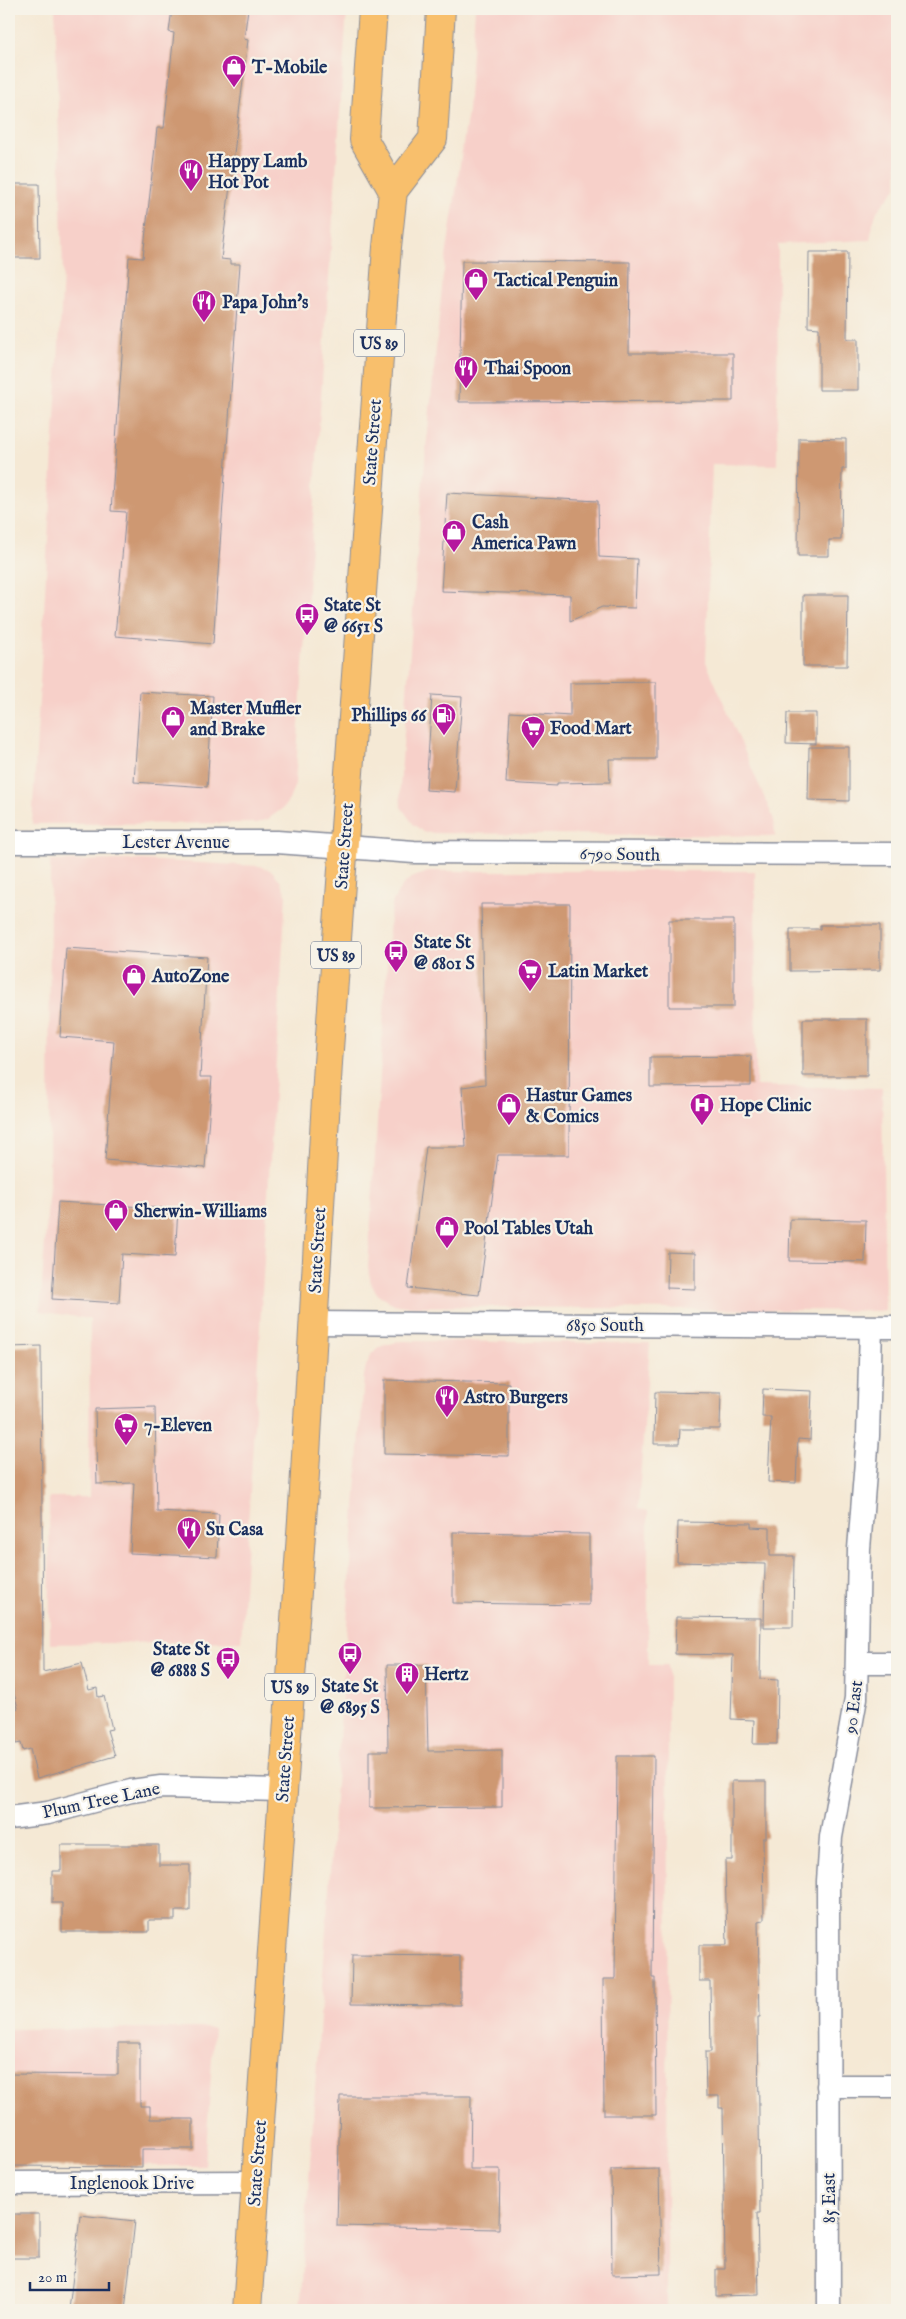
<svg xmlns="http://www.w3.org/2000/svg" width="906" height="2319" viewBox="0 0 906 2319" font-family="'IM FELL English',serif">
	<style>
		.built { fill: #f7d0c9 }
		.building { fill: #ce9872 }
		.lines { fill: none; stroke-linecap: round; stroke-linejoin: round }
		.minor-casing { stroke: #888c9a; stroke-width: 25 }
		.primary-casing { stroke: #888c9a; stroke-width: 30 }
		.minor { stroke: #fff; stroke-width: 22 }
		.primary { stroke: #f8bf6c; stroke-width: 28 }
		.labels { text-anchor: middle; stroke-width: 4.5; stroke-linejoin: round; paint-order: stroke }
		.shield { fill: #f7f3e8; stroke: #5d6a87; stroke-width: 1 }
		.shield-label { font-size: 16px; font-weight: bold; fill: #1b2f5e }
		.poi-label { font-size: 18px; font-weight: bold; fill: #1b2f5e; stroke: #f7f3e8; text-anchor: start }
		.street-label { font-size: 18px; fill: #1b2f5e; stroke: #f7f3e8 }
	</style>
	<rect width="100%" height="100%" fill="#f7f3e8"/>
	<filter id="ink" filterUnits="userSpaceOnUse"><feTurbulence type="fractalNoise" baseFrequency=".02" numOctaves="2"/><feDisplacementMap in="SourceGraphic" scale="10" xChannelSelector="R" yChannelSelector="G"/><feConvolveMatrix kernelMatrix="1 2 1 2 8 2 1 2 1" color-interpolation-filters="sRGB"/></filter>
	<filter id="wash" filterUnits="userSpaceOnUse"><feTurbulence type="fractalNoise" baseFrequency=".0096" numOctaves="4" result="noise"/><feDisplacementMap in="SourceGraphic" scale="20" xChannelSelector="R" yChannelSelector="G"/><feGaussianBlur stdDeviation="1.12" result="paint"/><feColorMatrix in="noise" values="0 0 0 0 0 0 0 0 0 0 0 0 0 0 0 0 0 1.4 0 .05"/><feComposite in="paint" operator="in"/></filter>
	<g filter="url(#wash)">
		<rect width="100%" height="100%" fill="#f5e9d5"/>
		<!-- built -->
		<path class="built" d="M55,9H347L295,784L289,800L283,808L268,819L257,823L32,824L63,274Z
			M475,9H897V187L877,211L873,223L870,240L778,244L777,465L712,464L706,662L774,820L775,836L433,833L424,832L414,825L401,807L400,788L421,502L443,277L468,111Z
			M140,860L259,866L272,871L280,880L286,894L241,1641L50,1644L49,1497H89L90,1319L40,1311L49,1186L50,861Z
			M431,871H755L756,1086L882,1088L885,1311L406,1306L396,1305L379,1296L371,1284L368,1267L390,916L393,901L402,886L411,878Z
			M401,1341L650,1343L638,1509L648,1511V1665H668L667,2310H300L364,1376L366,1366L372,1353L382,1346Z
			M214,2028L205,2166L9,2165V2029Z"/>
		<g id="blocks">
			<!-- building -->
			<path class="building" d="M172,9H248L244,39L248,40L221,259L230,260V264H240L213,644L115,636L126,512L111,511L129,257L143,258L157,128H164L174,33L169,32Z
				M9,184H39L40,258H9Z
				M809,252H848L847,339H858V390H819V328L808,327Z
				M462,261L630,262L629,353H733V401L459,402Z
				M799,438L846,439V469H842L841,540H829V556H798Z
				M447,493L598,501L599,557L637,559L635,608L602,607L570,621V595L441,591Z
				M803,595H848L847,666H803Z
				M656,682V759H609L610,782L557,783V786L506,783L510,712L570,716V683Z
				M140,692L213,696L207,787L134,782Z
				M432,695L462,697L455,792L426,790Z
				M787,713H816V744L786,743Z
				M809,747H849V801L808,800Z
				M481,904H570L569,1155H498L479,1295L408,1288L426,1147H466L462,1087L485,1084Z
				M669,920H734V1007H669Z
				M820,925H880V970L790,971V929H820Z
				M66,948L207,957L200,1077H212L205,1168L105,1160L114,1041L60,1037Z
				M803,1019H867V1076H803Z
				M751,1056V1086L650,1087V1057Z
				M58,1202L178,1209L175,1257L122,1254L119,1303L52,1299Z
				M790,1219L866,1220L865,1262L789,1261Z
				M668,1252L695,1253V1289L667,1288Z
				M41,1346L43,1672L82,1663L89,1690L97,1688L98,1697L104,1696L112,1729L107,1730L115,1756L37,1778L30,1749L23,1751L21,1743L16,1744L10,1721L14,1719L12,1711L18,1708L9,1676V1347Z
				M384,1380L509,1383V1456L384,1454Z
				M763,1389L812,1391L810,1440L798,1439L796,1483L768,1482L771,1417H762Z
				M655,1392L721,1393L720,1429H680L679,1444H654Z
				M155,1407L157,1511L219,1514L217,1557L130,1553L134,1483L97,1484L95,1409Z
				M678,1522L751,1523V1527L770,1528V1556H794L793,1627H764L765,1564L677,1562Z
				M453,1532L589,1534V1605L453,1603Z
				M676,1617L761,1618L760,1679L778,1680L777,1744H753L754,1720L731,1719L733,1655L675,1654Z
				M387,1665H426L428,1751L502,1750V1807L369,1808V1751H388Z
				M617,1756H654L652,1978H655L656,2115H604L603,1979H615Z
				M732,1781H766V1838H763L764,1920L758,1921L760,2017H758L760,2213H757L759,2295L716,2296V2269H725L723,2108H719V2096H706L705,2052H711L710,1981H699V1945H727L725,1860H732Z
				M61,1845H159V1865H190V1911H175V1920H149V1932H62V1903H52V1871H61Z
				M352,1955L460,1956V2005L351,2004Z
				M118,2043H140V2106H150V2119H193V2149H142V2167L9,2166V2074L118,2075Z
				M340,2096H471L470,2169H500L499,2229L337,2226Z
				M659,2169L661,2274L612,2275L611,2170Z
				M9,2214H39V2258H9Z
				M80,2215L135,2221L125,2310H69Z"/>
		</g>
	</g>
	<g filter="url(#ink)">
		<use href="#blocks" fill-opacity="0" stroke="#888c9a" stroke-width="1"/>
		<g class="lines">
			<defs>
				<path id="minor" d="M9,842H277L414,852L897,854
					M313,1323L897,1327
					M859,1663H897
					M9,1818L48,1813L131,1791L161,1787L283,1790
					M828,2086H897
					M9,2183L256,2182
					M829,2310L828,1881L831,1837L856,1698L859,1549L868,1436L871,1327"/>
				<path id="primary" d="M373,9L364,140L393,191
					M247,2310L304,1491L328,1063L387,247L393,191L433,139L441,9"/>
			</defs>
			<!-- minor casing -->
			<use href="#minor" class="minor-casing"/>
			<!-- primary casing -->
			<use href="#primary" class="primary-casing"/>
			<!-- minor -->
			<use href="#minor" class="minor"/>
			<!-- primary -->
			<use href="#primary" class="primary"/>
		</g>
	</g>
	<!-- icons -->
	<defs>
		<symbol id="shop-pin" viewBox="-11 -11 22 30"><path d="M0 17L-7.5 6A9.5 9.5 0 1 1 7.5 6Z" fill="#b5179e" stroke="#f7f3e8"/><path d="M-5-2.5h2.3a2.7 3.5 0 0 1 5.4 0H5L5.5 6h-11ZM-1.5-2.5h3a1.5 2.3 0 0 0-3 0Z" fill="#fff"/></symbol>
		<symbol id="restaurant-pin" viewBox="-11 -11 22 30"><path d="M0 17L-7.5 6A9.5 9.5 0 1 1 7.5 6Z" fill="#b5179e" stroke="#f7f3e8"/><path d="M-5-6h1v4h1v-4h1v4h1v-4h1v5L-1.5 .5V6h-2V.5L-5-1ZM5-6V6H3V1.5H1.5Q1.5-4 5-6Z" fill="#fff"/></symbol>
		<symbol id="bus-pin" viewBox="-11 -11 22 30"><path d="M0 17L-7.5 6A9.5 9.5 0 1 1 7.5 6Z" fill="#b5179e" stroke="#f7f3e8"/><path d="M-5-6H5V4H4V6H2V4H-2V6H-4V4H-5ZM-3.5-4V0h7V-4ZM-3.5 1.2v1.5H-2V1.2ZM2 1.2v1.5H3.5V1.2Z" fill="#fff"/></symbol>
		<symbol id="fuel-pin" viewBox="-11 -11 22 30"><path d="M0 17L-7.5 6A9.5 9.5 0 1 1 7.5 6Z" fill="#b5179e" stroke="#f7f3e8"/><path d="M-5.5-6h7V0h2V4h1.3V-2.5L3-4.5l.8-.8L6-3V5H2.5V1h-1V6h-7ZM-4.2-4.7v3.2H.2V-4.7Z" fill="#fff"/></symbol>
		<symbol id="supermarket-pin" viewBox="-11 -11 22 30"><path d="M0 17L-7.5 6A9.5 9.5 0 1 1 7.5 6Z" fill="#b5179e" stroke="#f7f3e8"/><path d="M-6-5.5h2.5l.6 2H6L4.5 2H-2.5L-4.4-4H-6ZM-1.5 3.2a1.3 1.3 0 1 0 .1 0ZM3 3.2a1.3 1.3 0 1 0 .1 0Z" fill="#fff"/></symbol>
		<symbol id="hospital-pin" viewBox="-11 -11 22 30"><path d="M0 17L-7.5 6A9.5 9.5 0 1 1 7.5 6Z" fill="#b5179e" stroke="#f7f3e8"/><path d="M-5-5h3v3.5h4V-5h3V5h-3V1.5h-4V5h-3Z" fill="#fff"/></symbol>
		<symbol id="building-pin" viewBox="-11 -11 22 30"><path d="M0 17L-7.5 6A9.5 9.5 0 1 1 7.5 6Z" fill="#b5179e" stroke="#f7f3e8"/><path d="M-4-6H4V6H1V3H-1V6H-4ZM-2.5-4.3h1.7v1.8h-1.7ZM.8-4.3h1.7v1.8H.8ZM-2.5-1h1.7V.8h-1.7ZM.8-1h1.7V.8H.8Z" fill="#fff"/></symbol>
	</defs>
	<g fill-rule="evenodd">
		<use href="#shop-pin" x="220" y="53" width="28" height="38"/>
		<use href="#restaurant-pin" x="177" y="157" width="28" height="38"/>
		<use href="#shop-pin" x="462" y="266" width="28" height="38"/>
		<use href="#restaurant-pin" x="190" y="288" width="28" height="38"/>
		<use href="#restaurant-pin" x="452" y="354" width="28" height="38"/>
		<use href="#shop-pin" x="440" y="518" width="28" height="38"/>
		<use href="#bus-pin" x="293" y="601" width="28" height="38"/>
		<use href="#fuel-pin" x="430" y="701" width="28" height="38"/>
		<use href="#shop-pin" x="159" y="704" width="28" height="38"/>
		<use href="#supermarket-pin" x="519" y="714" width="28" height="38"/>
		<use href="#bus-pin" x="382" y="938" width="28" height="38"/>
		<use href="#supermarket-pin" x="516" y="957" width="28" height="38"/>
		<use href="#shop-pin" x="120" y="962" width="28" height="38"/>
		<use href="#shop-pin" x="495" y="1091" width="28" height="38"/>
		<use href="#hospital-pin" x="688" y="1091" width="28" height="38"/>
		<use href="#shop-pin" x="102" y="1197" width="28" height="38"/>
		<use href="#shop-pin" x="433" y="1214" width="28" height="38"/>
		<use href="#restaurant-pin" x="433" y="1383" width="28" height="38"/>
		<use href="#supermarket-pin" x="112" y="1411" width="28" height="38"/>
		<use href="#restaurant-pin" x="175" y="1515" width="28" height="38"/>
		<use href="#bus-pin" x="336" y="1640" width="28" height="38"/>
		<use href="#bus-pin" x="214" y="1645" width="28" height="38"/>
		<use href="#building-pin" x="393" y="1660" width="28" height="38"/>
	</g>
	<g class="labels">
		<!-- shield labels -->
		<g class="shield">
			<rect x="354" y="329.5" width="50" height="27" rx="4"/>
			<rect x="311" y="941.5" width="50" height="27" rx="4"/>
			<rect x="265" y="1673.5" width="50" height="27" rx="4"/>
		</g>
		<g class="shield-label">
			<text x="379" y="349">US 89</text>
			<text x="336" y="961">US 89</text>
			<text x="290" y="1693">US 89</text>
		</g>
		<!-- poi labels -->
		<g class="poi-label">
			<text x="252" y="73">T-Mobile</text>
			<text x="208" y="167">Happy Lamb<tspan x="208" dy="21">Hot Pot</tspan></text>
			<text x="494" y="286">Tactical Penguin</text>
			<text x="222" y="308">Papa John's</text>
			<text x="484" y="374">Thai Spoon</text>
			<text x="472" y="528">Cash<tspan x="472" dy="21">America Pawn</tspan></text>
			<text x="324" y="611">State St<tspan x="324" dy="21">@ 6651 S</tspan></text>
			<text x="190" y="714">Master Muffler<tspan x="190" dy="21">and Brake</tspan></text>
			<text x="426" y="721" text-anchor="end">Phillips 66</text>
			<text x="550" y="734">Food Mart</text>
			<text x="414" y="948">State St<tspan x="414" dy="21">@ 6801 S</tspan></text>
			<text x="548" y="977">Latin Market</text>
			<text x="152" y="982">AutoZone</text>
			<text x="526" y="1101">Hastur Games<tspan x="526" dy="21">&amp; Comics</tspan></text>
			<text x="720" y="1111">Hope Clinic</text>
			<text x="134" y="1217">Sherwin-Williams</text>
			<text x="464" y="1234">Pool Tables Utah</text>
			<text x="464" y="1403">Astro Burgers</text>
			<text x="144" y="1431">7-Eleven</text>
			<text x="206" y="1535">Su Casa</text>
			<text x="210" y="1655" text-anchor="end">State St<tspan x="210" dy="21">@ 6888 S</tspan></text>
			<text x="424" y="1680">Hertz</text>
			<text x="350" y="1692" text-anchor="middle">State St<tspan x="350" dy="21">@ 6895 S</tspan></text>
		</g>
		<!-- street labels -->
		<g class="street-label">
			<text transform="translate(372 442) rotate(-86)" y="6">State Street</text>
			<text x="176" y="848">Lester Avenue</text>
			<text transform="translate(344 846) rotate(-86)" y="6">State Street</text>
			<text transform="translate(620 854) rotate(1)" y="6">6790 South</text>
			<text transform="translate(317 1250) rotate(-87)" y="6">State Street</text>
			<text x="605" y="1331">6850 South</text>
			<text transform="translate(853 1707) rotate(-83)" y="6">90 East</text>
			<text transform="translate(285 1759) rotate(-86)" y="6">State Street</text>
			<text transform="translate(101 1800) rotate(-12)" y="6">Plum Tree Lane</text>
			<text transform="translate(257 2163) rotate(-86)" y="6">State Street</text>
			<text x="132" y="2189">Inglenook Drive</text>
			<text transform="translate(829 2198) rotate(-90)" y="6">85 East</text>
		</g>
	</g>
	<!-- margin -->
	<rect width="906" height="2319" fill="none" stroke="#f7f3e8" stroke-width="30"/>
	<!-- scale -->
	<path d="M30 2282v8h79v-8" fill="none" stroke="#1b2f5e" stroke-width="2.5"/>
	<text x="38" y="2282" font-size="15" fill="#1b2f5e" stroke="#f7f3e8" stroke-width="4" paint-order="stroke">20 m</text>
</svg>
